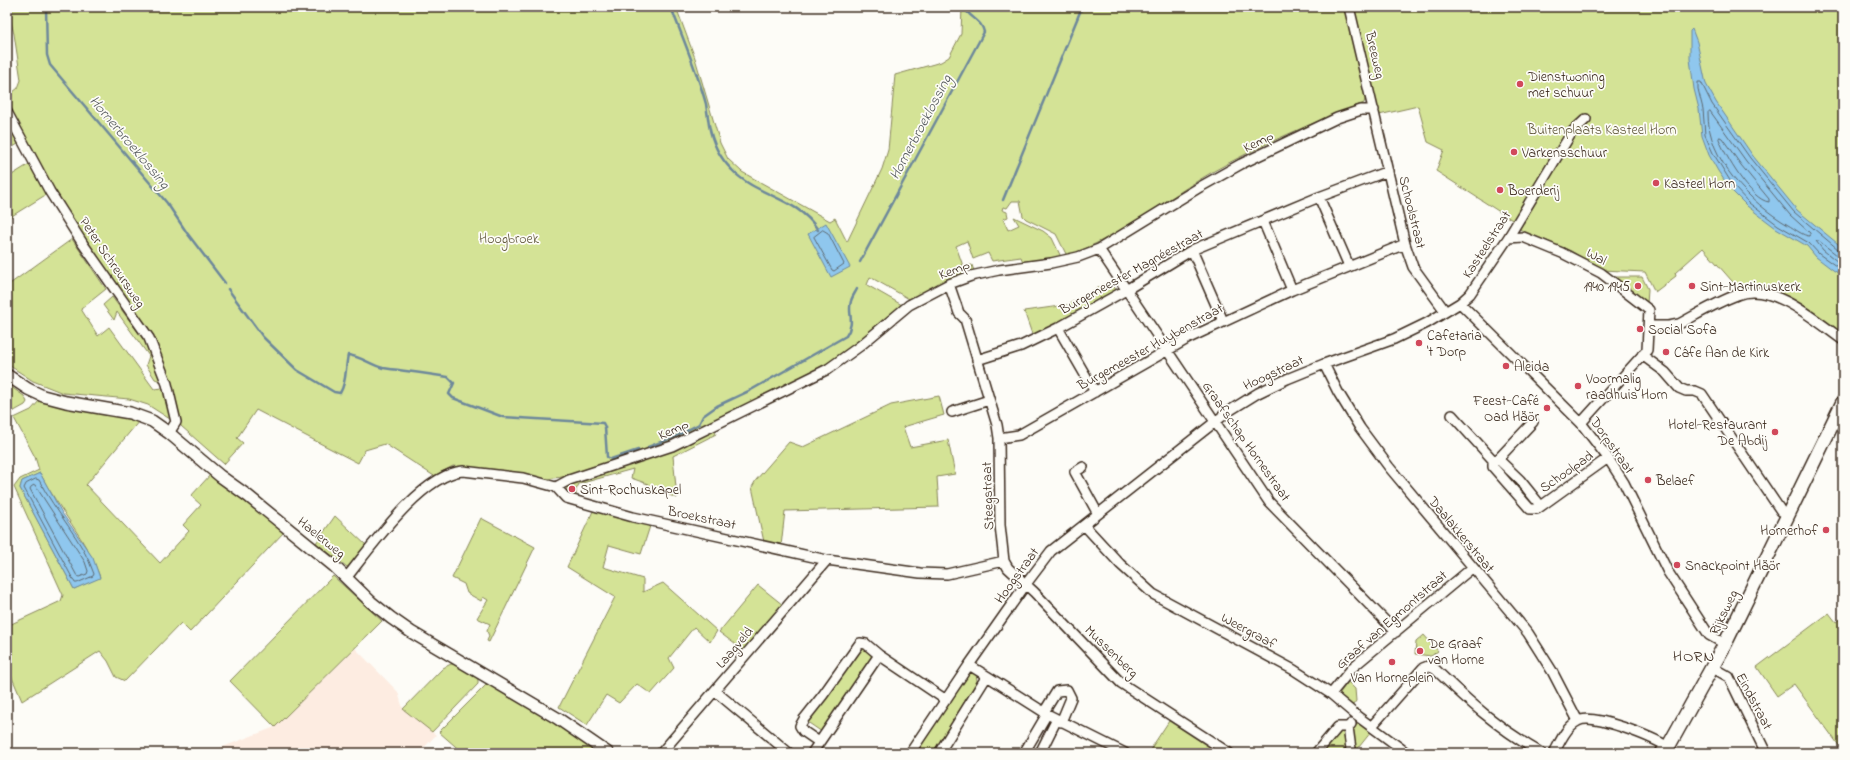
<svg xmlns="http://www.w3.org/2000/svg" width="1850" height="760" viewBox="0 0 1850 760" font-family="'Indie Flower',sans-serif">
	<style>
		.built { fill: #fdece1 }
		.green { fill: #d4e396; stroke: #88865a; fill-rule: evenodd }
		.water { fill: #8fc7ee; stroke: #6d889b }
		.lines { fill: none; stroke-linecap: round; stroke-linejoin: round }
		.shore { stroke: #5d6971; stroke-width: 1 }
		.stream { stroke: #6d889b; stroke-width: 2.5 }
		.minor-casing { stroke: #3b2a1e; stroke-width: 12 }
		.tertiary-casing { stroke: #3b2a1e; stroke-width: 14 }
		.secondary-casing { stroke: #3b2a1e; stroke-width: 16 }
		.minor { stroke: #fdfcf7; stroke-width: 9 }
		.tertiary { stroke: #fdfcf7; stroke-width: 11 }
		.secondary { stroke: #fdfcf7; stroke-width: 13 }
		.poi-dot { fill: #d1495b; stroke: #fdfcf7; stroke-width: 1.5 }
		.labels { text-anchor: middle; stroke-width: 3.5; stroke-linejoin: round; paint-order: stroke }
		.street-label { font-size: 14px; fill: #3b2a1e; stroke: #fdfcf7 }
		.poi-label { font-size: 14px; fill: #3b2a1e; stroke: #fdfcf7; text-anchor: start }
		.park-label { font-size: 14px; fill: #61583c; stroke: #fdfcf7 }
		.water-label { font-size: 15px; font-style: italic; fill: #54595c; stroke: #fdfcf7 }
		.quarter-label { font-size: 16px; letter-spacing: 1px; fill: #3b2a1e; stroke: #fdfcf7 }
	</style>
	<rect width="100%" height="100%" fill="#fdfcf7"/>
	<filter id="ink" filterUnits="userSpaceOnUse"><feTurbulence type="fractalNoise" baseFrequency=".025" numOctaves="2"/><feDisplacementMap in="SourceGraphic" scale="8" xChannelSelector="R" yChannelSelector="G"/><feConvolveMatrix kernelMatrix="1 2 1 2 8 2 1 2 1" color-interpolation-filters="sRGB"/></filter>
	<g filter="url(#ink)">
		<!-- built -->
		<path class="built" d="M355,648L398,692L403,709L436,735L419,753H207L275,727Z"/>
		<!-- green -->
		<path class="green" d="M7,7H676L695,58L720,143L728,159L742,172L830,221L835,218L847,242L882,169L888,150L895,75L941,62L949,57L961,34L962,7H1345L1366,95L1364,103C1312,123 1262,144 1214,171C1166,199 1122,235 1070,255L1067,256L1056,234L1026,219L1023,216L1020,201H1012L1007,208L1003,207L1002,210L1007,212L1008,217L1003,219L1008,230L1019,225L1014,217L1043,231L1052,238L1061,257L1023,262L1021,257L992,261L988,253L973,259L967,241L956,246L963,266L972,265L974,271L953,278L911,300L870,277L867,285L902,305L838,357L799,379L672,441L609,463L562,477L546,479L453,466L434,476L385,444L365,450L358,463L256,410L237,438L243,443L224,464L181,426L161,361L62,206L7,103V97L18,88L21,80L14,34Z
			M1354,7H1843V335C1809,310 1784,285 1739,289L1703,248L1675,273L1676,276L1655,292L1645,272L1602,270L1571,251L1519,229L1520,225L1436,171L1444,150L1428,142L1418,106L1379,115Z
			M7,118L20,143L7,150Z
			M31,163L47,194L7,219V178Z
			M72,239L106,289L81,309L98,336L109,327L154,389L163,388L165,391L173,421L148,405L129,399L63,393L33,381L7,364V286Z
			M1610,277H1642L1648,289L1647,305Z
			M1111,281L1117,292L1033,337L1024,311L1067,305Z
			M112,297L147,344L160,381L155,379L146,365L149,356L117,312L114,320L103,305Z
			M7,384L24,396L27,402L25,405L7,415Z
			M939,396L944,415L903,427L910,447L948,440L955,474L937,477L939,507L785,511L781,546L764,542L752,487L756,480L789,442L803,447L891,405Z
			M40,400L139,421L86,485L160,563L189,531L183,525L201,505L191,496L211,474L284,532L190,632L181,623L125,681L116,677L108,661L100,651L22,701L7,666V626L61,601L63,595L14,487L20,479L39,470L35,457L14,418L31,410ZM40,473C58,509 87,540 100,577L74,589L20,488L22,481Z
			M714,430L716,434L673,456L677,498L648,487V484L631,478L633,469L579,484L576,490V496L603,504L601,505C590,502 563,499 567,484Z
			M593,511L650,526L641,554L609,545L603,567L643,579V592L663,583L717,631L710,642L694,627L669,658L674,668L651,694L637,684L619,703L606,695L587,725L559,707L615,597L567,567Z
			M335,516L367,546L350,566L347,567L316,543Z
			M481,518L535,547L489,642L487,641L489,636L487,631L490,624L477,618L488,600L483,597L481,601L467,593L464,584L452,578Z
			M333,576L382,621L275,727L230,681Z
			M758,585L783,605L744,651L719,632Z
			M1829,613L1836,622L1843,617V751L1794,684L1777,696L1757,667Z
			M1424,635L1438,651L1431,656L1415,654L1416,642Z
			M863,646L872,654L871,660L822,732L806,721Z
			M451,664L459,665L478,677V684L432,732L403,709L443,668Z
			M972,673L976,674L977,681L933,753H914L968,675Z
			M1348,682L1355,689L1356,701L1353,705L1339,694Z
			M488,683L554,722L600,753H463L439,732Z
			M1169,721L1212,749L1209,753H1148Z
			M1360,724L1371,732L1355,752L1353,728L1355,725Z
			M1340,729H1345L1347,749L1345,753H1320Z"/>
		<!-- water -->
		<path class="water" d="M1692,29L1697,42L1706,84L1716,102L1753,156L1797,210L1843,248V276L1833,270L1816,257L1807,246L1776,228L1747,206L1731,190L1718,171L1709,155L1702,136L1699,109L1694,89L1690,59V31Z
			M826,223L850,267L831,277L808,234Z
			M40,473L62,513L93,558L100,578L74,589L20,488L22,481Z"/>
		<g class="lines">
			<!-- shore -->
			<path class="shore" d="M1710,111L1746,161L1790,215L1810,233V236C1803,236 1795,229 1788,225C1751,203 1707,160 1708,113Z
				M1720,137L1722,138L1741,165L1769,199V202C1751,200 1725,156 1719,139Z
				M823,230L828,233L844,264L834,271L832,270L814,237Z
				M1843,251L1839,250L1794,212L1750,158L1712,104L1701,82H1698V89L1703,109L1705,135L1713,153L1734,187L1749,203L1778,225L1809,243L1819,254L1843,271
				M1843,256L1837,255L1819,241H1816L1823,250L1843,266
				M36,479L39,480C55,512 83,540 94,574L93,576L77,583H75L24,488L26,484Z
				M35,485L85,562L88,571L87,574L79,577L77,576L30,489L31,487Z"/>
			<!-- stream -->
			<path class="stream" d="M46,7L47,55L50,65L167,203L187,233L225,283
				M671,7C683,39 697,71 706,104C707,111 708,118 709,125C712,142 720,158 732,170C756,196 797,197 818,230
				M1003,200L1082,7
				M860,262L984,32C982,20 968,17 964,7
				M228,289L263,337L297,370L334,392L340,393C347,382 345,368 348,355C360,356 371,365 383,368C405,371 426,373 448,377L454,383L449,394L453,398L503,417L603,423L605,427L607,457L611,459L638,450
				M648,447L674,437L699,424L703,416L717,406L751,390L846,336C856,321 847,314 851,301C852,297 855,293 857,289"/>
			<defs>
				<path id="minor" d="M1349,7L1405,244L1413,267L1445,311
					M7,112L50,192L83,244L149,338L167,384L176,422L169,433
					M1319,197L1349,266
					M1263,221L1292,290
					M1508,238L1523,237L1562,253L1601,273L1649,310L1647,350L1581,423
					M1099,249L1269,502L1396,632
					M1192,250L1223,321
					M949,284L959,313L965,319L997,425L999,438L1000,525L1004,561L1008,568L1034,592L1121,683L1229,753
					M1460,303L1581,423L1608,458L1624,483L1668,572L1709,635L1725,644
					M1648,326H1669L1679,324C1698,314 1717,302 1737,295C1772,281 1816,321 1843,340
					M1058,328L1095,392
					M1642,355L1665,372L1679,388L1686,391H1695L1702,394L1781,511L1789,515
					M977,360L1021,346L1058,328L1126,290L1192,250L1319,197L1388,171
					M1324,364L1338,392L1360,428L1389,467L1528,633L1552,671L1578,721
					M952,412L989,400
					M1452,415L1493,460L1498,459L1520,480L1541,506
					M999,438L1019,435L1189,338L1292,290L1405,244
					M1498,459L1533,422
					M1493,460V467L1530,509H1537L1608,458
					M1083,467L1075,472L1098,514
					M556,487L569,480L672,446L828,369L860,346L909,305L949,284L971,276L999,270L1051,263L1078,257L1099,249L1200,187L1241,164L1337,118L1361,110H1374
					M1084,525L1120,564L1153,594L1294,670L1331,694L1357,716L1407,753
					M347,577C371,547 422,474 463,471L523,478L556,487L566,498L633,517L827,560L920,573L947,574L1004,561
					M969,665L1026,584L1051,551L1229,411L1258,393L1287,379L1324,364L1394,339L1427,323L1460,303L1470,294L1508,238L1572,132L1586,119
					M1713,668L1729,677L1766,753
					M987,676L1047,714L1125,753
					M715,691L789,753
					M1331,694L1353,667L1472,568
					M1044,712L1057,691L1067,690L1071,698L1061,722
					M1372,726L1423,668L1428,666L1435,669C1470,703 1498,728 1541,753
					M819,742L803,731L800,726L804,719L823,695L860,643L866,644L879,655L946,700
					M663,753L662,752L827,560
					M812,753L879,655
					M910,753L969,665L987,676L939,753
					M1024,753L1047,714
					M1040,753L1057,719
					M1316,753L1338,727H1348
					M1349,753L1351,749L1348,727L1351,724
					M1554,753C1560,742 1566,727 1578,721C1592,712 1654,738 1668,747"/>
				<path id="tertiary" d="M7,375L28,389L43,396L66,402L130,413L152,421L169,433L220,476L248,496L334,566L371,602L391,618L411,632L557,718L608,753"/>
				<path id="secondary" d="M1662,753L1668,747L1725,644L1843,402"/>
			</defs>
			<!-- minor casing -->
			<use href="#minor" class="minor-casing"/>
			<!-- tertiary casing -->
			<use href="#tertiary" class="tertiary-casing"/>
			<!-- secondary casing -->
			<use href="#secondary" class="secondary-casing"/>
			<!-- minor -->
			<use href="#minor" class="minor"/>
			<!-- tertiary -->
			<use href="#tertiary" class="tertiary"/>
			<!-- secondary -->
			<use href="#secondary" class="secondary"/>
		</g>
	</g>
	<!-- markers -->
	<g class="poi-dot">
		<circle cx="1520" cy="84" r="4"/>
		<circle cx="1514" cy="152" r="4"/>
		<circle cx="1656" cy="183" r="4"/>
		<circle cx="1500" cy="190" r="4"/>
		<circle cx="1638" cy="286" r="4"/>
		<circle cx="1692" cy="286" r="4"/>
		<circle cx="1640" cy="329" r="4"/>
		<circle cx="1419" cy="343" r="4"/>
		<circle cx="1666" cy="352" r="4"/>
		<circle cx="1506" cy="366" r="4"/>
		<circle cx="1578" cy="386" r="4"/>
		<circle cx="1547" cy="408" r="4"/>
		<circle cx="1775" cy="432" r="4"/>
		<circle cx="1648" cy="480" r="4"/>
		<circle cx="572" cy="489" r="4"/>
		<circle cx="1826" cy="530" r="4"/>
		<circle cx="1677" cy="565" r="4"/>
		<circle cx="1420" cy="651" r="4"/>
		<circle cx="1392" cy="662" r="4"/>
	</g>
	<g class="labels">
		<!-- street labels -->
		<g class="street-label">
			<text transform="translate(1376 55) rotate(77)" y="5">Breeweg</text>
			<text transform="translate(1258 141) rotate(-26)" y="5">Kemp</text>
			<text transform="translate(1413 212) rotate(76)" y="5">Schoolstraat</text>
			<text transform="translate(1486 244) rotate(-57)" y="5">Kasteelstraat</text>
			<text transform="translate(1597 256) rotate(29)" y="5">Wal</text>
			<text transform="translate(113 262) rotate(56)" y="5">Peter Schreursweg</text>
			<text transform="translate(954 269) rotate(-21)" y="5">Kemp</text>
			<text transform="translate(1131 271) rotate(-29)" y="5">Burgemeester Magnéestraat</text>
			<text transform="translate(1150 346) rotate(-29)" y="5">Burgemeester Huybenstraat</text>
			<text transform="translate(1273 372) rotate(-25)" y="5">Hoogstraat</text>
			<text transform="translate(673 429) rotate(-24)" y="5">Kemp</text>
			<text transform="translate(1247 441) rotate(55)" y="5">Graafschap Hornestraat</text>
			<text transform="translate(1613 445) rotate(55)" y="5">Dorpstraat</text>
			<text transform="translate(1566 471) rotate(-35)" y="5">Schoolpad</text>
			<text transform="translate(987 496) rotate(-92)" y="5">Steegstraat</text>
			<text transform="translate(702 517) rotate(12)" y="5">Broekstraat</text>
			<text transform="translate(1462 534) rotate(50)" y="5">Daalakkerstraat</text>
			<text transform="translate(322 537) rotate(39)" y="5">Haelerweg</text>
			<text transform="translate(1016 575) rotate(-54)" y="5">Hoogstraat</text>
			<text transform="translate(1723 612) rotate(-64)" y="5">Rijksweg</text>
			<text transform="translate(1391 619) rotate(-41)" y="5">Graaf van Egmontstraat</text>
			<text transform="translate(1249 630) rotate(28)" y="5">Weergraaf</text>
			<text transform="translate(734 647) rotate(-50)" y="5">Laagveld</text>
			<text transform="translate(1112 651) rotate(44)" y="5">Mussenberg</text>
			<text transform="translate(1755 701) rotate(62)" y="5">Eindstraat</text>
		</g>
		<!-- poi labels -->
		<g class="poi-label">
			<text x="1528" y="81">Dienstwoning<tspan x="1528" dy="16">met schuur</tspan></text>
			<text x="1522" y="157">Varkensschuur</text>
			<text x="1664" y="188">Kasteel Horn</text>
			<text x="1508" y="195">Boerderij</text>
			<text x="1630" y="291" text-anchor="end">1940 1945</text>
			<text x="1700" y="291">Sint-Martinuskerk</text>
			<text x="1648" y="334">Social Sofa</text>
			<text x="1427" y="340">Cafetaria<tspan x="1427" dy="16">'t Dorp</tspan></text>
			<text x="1674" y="357">Cáfe Aan de Kirk</text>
			<text x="1514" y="371">Aleida</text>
			<text x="1586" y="383">Voormalig<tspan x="1586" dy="16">raadhuis Horn</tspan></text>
			<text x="1539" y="405" text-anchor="end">Feest-Café<tspan x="1539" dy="16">Oad Häör</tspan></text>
			<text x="1767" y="429" text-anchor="end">Hotel-Restaurant<tspan x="1767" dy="16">De Abdij</tspan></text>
			<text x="1656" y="485">Belaef</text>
			<text x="580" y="494">Sint-Rochuskapel</text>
			<text x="1818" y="535" text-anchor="end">Hornerhof</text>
			<text x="1685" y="570">Snackpoint Häör</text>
			<text x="1428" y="648">De Graaf<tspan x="1428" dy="16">van Horne</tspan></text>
			<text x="1392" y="682" text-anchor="middle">Van Horneplein</text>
		</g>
		<!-- park labels -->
		<g class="park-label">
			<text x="1602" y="134">Buitenplaats Kasteel Horn</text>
			<text x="509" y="243">Hoogbroek</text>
		</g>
		<!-- water labels -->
		<g class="water-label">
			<text transform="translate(920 127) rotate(-62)" y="5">Hornerbroeklossing</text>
			<text transform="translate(130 142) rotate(50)" y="5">Hornerbroeklossing</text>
		</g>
		<!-- quarter labels -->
		<g class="quarter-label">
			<text x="1694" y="661">HORN</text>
		</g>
	</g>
	<!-- margin -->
	<rect width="1850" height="760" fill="none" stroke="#fdfcf7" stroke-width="24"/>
	<rect x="12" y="12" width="1826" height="736" fill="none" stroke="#3b2a1e" stroke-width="1.5" filter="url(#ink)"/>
</svg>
